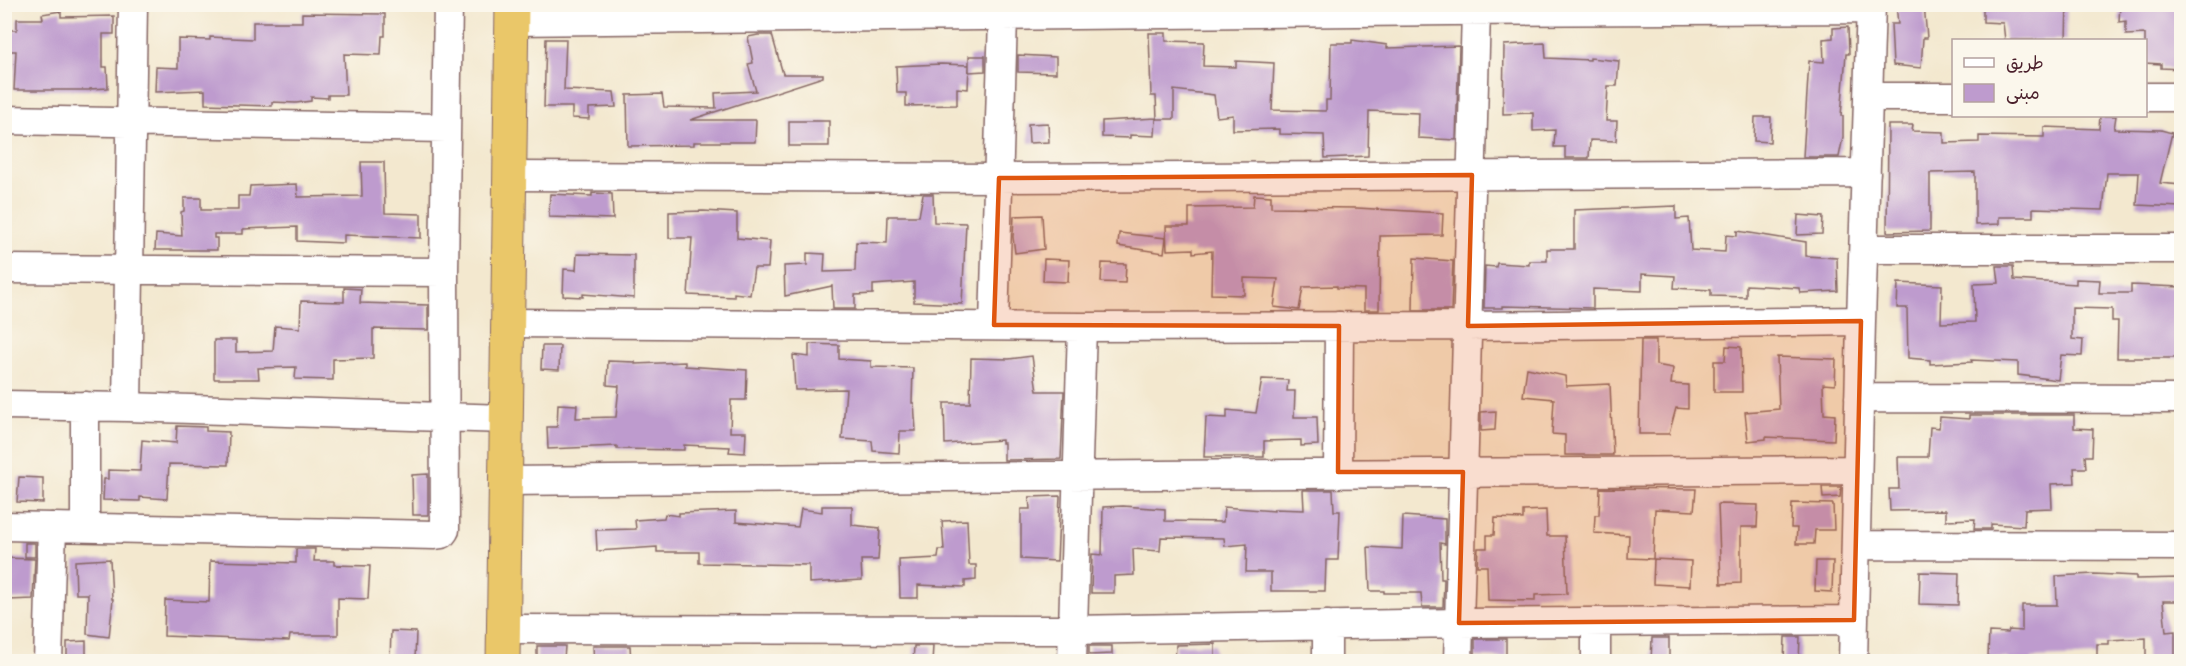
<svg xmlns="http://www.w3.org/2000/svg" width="2186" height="666" viewBox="0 0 2186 666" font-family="'Balsamiq Sans','Playpen Sans Arabic',sans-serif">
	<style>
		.building { fill: #be9bce }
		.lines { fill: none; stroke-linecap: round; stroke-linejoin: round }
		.minor-casing { stroke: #856564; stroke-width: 31 }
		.highway-casing { stroke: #856564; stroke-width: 35 }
		.minor { stroke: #fff; stroke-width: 28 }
		.highway { stroke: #eac769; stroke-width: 33 }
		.marked { fill: #e0560e; fill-opacity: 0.2; stroke: #e0560e; stroke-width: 4.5; stroke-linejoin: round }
	</style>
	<rect width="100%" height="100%" fill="#fbf7ec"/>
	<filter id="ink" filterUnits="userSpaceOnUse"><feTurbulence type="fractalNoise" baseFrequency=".0167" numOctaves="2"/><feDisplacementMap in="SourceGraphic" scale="12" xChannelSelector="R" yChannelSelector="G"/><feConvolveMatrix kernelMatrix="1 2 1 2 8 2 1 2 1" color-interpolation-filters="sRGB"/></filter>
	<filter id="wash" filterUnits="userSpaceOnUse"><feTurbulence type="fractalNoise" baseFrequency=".008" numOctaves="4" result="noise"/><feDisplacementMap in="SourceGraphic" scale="24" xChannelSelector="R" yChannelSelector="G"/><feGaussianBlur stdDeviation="1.35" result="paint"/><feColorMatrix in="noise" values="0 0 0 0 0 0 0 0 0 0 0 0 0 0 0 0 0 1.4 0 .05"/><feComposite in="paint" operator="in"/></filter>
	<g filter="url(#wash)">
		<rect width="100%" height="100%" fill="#f3e8cf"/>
		<g id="blocks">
			<!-- building -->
			<path class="building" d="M1896,4H1924L1927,38H1923L1921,68L1893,65L1891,24H1898Z
				M1983,4H2067L2066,40H2005L2003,23L1983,22Z
				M2120,4H2177V12H2181V69L2161,68V64L2145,63V34L2126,35V21L2119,22Z
				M61,11V17L114,16V34H103V67H107L108,88L90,89V90H14L16,51H4V30H17V19H43L42,14Z
				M302,13L385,14V36H382L381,55L344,54L346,95H328V98L311,97V101L296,103L272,102V106L205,104V90L155,92L156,67L178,68V39L210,40V37L253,39V22H302Z
				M1848,27L1849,54H1846L1841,116H1843V137L1839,157H1803L1809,61L1824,62L1823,39L1833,38V28Z
				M1149,33H1166V41L1204,42L1203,66L1236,67V61L1274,63L1272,110L1326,111V100H1330L1331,43H1352V40L1387,45V48L1459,46L1456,140L1418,138L1419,113L1369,111L1368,156L1325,158L1324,135L1279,134V129L1233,130V115L1217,117L1214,95L1174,90V119H1157L1156,96H1151Z
				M758,35H772L783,74H823V77L690,120H756L755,142H694V145L628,146L627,95L662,94L664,107L716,108L715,93L756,91L748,64L753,63L748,37Z
				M546,39H566L564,90L614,92L616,107L589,108V119L572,118V107H544Z
				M1545,43L1546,58L1590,60V58L1619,61L1617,86H1608L1606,121H1617L1616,141L1590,140L1589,158H1565V147H1554L1555,130L1533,131V113L1503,114L1504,45Z
				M1018,55L1056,57V73L1018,72Z
				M969,56H985V71L969,72Z
				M941,64L969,65L968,89L957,88V105L906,106V93H897L896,66Z
				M2100,116H2116L2114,129L2161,130L2172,133L2160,183L2181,185V207L2137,205L2139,173H2107L2103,210L2033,208V217H1999V224L1975,225V172L1930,173V231L1887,232L1888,125H1913L1912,131L1944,132V143L1979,142V136L2044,137V127L2099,129Z
				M1755,117H1771L1770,142L1754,141Z
				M1156,118L1155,136L1130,135V138L1102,137V121Z
				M789,121H829V146H789Z
				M1048,123L1049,142L1029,143L1028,124Z
				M361,162H384L385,213L421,214V238L344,235V243L297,241V227L243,229V234H214V238H217V250H155L156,234L182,236L181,212L184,211V198H201V210H238V196H249L250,186L297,184L298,197L362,196Z
				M592,193L612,194L613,219L549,217L550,194L592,196Z
				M923,194H933L934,222L966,223L962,304L914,302V282L873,285V294L855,295V309H833L832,286L785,296L784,266L807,265V253L825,254L824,272L855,271L856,242L887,243L888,216H919Z
				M1254,195L1271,196V207L1357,208L1443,213L1442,235L1380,236L1379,310H1364V289L1337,288V286L1303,287L1299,310L1274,307L1278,279L1244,278V295L1211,294L1212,251L1193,253V249L1167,250L1166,226H1189V208L1253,207Z
				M1676,206V219L1689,218L1691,250L1725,252L1726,235L1737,236V231L1806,242V256L1837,258L1838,291L1800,293L1799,288L1746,285V297L1711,296V290L1674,288L1675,276L1642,274V291L1593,289V308L1502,306V308H1484L1485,266L1496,267L1497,263L1529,265V261H1547V249H1574V210Z
				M703,211L737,213V238L770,241L768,268H754L750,295L734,293V297L688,295L692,238H669V212Z
				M1042,215L1044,249L1015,253L1013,237L1014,216Z
				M1798,215L1823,217L1822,234L1797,235Z
				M1119,233L1166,238L1164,253L1118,246Z
				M577,254L634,255V298L583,294V297L563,296L564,269L576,270Z
				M1414,258L1453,261L1451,310H1413Z
				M1044,259L1069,260L1068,282L1043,281Z
				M1102,263L1126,264L1125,283L1101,282Z
				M1997,266H2013L2014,280L2076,284V279L2100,280L2099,293H2131V285L2181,287V358H2117L2118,321H2112V309L2072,308V339L2083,340L2082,356L2061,355L2058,380L2018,375V362L1971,360L1972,362L1930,364V360L1908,358L1907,308H1897L1898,283L1942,285L1941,323L1975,322L1974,284L1999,283Z
				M344,288L361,289L360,303L428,305V330L373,329V358L333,359V380L295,379L296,367L258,368L259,379H214V340H236V352L273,351L275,326L300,328L301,301L344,302Z
				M1641,340H1656V365L1673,368L1671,384L1688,385V409L1676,408L1669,434H1639Z
				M809,344L839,345V359L871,361V367L913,368L912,403H914L916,431H900L899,453L873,451L872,441L842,439L846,389L795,390L793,355L809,357Z
				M542,346H560L559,370L541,369Z
				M1726,346L1741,347L1742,392H1714V361H1725Z
				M1032,356L1037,391H1064L1061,459L1004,460V443H1002V440L945,444L944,403H970L971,358L1009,359Z
				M1777,357L1836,359L1835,385L1823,384L1824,414L1835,415L1834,440L1766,437V439L1748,441L1745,412L1779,409Z
				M608,361L635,362V364L685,362V366L747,370L746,400H731L730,432H746L745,453L729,452L730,447L684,445V450L617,449V446L548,449L547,427H557L558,404L577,405L576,418L616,417L619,386L607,385Z
				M1527,368L1565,376L1566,386L1610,384L1613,455H1565V435L1552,434L1554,399L1523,396Z
				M1262,379L1288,380L1287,391H1295L1294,417H1317L1318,445L1301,446V440L1264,441V457H1204L1206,417L1227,418V410L1256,413Z
				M1496,411L1495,430L1481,431V412Z
				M1969,415H2074V428L2093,429L2092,456H2085L2086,468H2074L2075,483L2051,484L2052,508L2025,509L2024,526L1991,524V529H1974L1975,519L1946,520V510L1890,511L1889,489H1899L1898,457H1928L1930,427L1939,428L1940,417L1969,419Z
				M177,426L206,427V431L229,432L228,465L169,464L167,499L140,497V501L103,500L104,479H108V470L140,471L142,440L176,443Z
				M428,474V515H413L412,475Z
				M19,477L43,478V503L17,502Z
				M1822,487H1841L1840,497L1823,498Z
				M1600,488L1696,489L1694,511L1655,509L1653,559L1628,558L1629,535L1594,533L1595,515H1599Z
				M1303,490H1333L1334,511H1340L1338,560H1326L1325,591H1271V572H1246L1247,544L1225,546L1224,538L1161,537L1160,551L1133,549L1134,575L1114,576V593H1091L1092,554L1102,555L1103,507L1123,506L1165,509V521L1223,522L1224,507L1274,511V509L1304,510Z
				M1060,496L1057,561L1021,559V509H1030L1029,497Z
				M1792,503L1833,504L1834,530H1815L1814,544H1796L1797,528H1791Z
				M1718,504L1758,505L1757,527H1741V583L1721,584Z
				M822,506H852V525L880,528L878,560H861L862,580L809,583V565L699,563V552H657V547L597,551L596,530L636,529L635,520L664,518L665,514L679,516V513L736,511V522L798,527L801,509L822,512Z
				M1546,510L1547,536H1565L1567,594L1535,595V601L1488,600L1487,566H1477L1478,548H1487V535H1494L1495,518L1523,519V511Z
				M1403,516L1445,519V544L1440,543L1441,579H1444L1443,607H1422L1421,593H1384V591H1370L1368,547L1402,549Z
				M967,520L969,565H976V580L965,581V587L918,585V598H900L899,560L938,558L939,550H944L942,521Z
				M25,543H35V557H25Z
				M296,549H315L314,561H334V565L370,566L368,599L338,598V635H290L289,641L164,636L165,600L209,602L210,561L296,563Z
				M4,558L35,559L33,599L8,600V584H4Z
				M110,559L112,599H113L109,637L87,634L88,594H76L75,561Z
				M1654,559L1691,561L1690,586L1653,584Z
				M1816,561H1833L1832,592L1815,591Z
				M1920,572L1959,573L1958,605L1919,604Z
				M2094,574L2136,576V579L2181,578V601H2163L2166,632L2175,631V658L2146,659V638L2109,640V644H2097V656L2032,658V662H2008L2007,658L1988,657L1989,632L2008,633L2009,630L2022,631V605H2057L2056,576Z
				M391,631L416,632L415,660H390Z
				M1785,637H1800L1799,662H1784Z
				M1652,638H1669V662H1651Z
				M1475,639H1506V658L1475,657Z
				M86,641V656L67,657V642Z
				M1215,644V662H1175L1176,645Z
				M537,646H565L564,660L537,662Z
				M593,646H630L631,662H594Z
				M914,646H933L932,662H913Z
				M1089,646H1112V654L1089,655Z"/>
		</g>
	</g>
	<g filter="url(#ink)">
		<use href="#blocks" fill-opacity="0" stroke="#856564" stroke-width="1.5"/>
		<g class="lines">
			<defs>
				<path id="minor" d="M512,21L1450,11L1871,9
					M1868,97H1954
					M2146,97H2182
					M4,120L446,128
					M510,176L999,178L1866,173
					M1865,249H2182
					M4,269L444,272
					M508,323L1082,327L1468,326L1861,321
					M994,325L1003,17
					M1859,398L2182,399
					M4,405L127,407L506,419
					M127,407L133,4
					M1338,472L1339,326
					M505,481C956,477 1406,472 1857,470
					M4,526L435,535L442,534L445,530L444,272L448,4
					M85,527V406
					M1856,545L2182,546
					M503,629L1072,630L1459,623L1854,620
					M48,662L52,527
					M1072,662L1082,327
					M1327,662V625
					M1458,662L1476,11
					M1596,662V622
					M1853,662L1861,321L1871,4"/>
				<path id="highway" d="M503,662L512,4"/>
			</defs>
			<!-- minor casing -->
			<use href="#minor" class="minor-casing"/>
			<!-- highway casing -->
			<use href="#highway" class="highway-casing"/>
			<!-- minor -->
			<use href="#minor" class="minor"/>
			<!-- highway -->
			<use href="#highway" class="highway"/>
		</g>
	</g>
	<!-- marked area -->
	<path class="marked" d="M1472,175L1468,326L1861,321L1854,620L1459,623L1463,472H1338L1339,326L994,325L999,178Z"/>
	<!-- margin -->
	<rect width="2186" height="666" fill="none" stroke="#fbf7ec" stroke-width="24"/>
	<!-- legend -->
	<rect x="1952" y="39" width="195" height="78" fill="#fbf7ec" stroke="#b4a19f" stroke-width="1.5"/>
	<rect x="1964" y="58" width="30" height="9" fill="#ffffff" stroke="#b4a19f" stroke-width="1.5"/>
	<text x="2006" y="69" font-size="18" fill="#4a1f2b">طريق</text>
	<rect x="1964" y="84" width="30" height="18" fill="#be9bce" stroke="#b4a19f" stroke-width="1.5"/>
	<text x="2006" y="99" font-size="18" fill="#4a1f2b">مبنى</text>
</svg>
